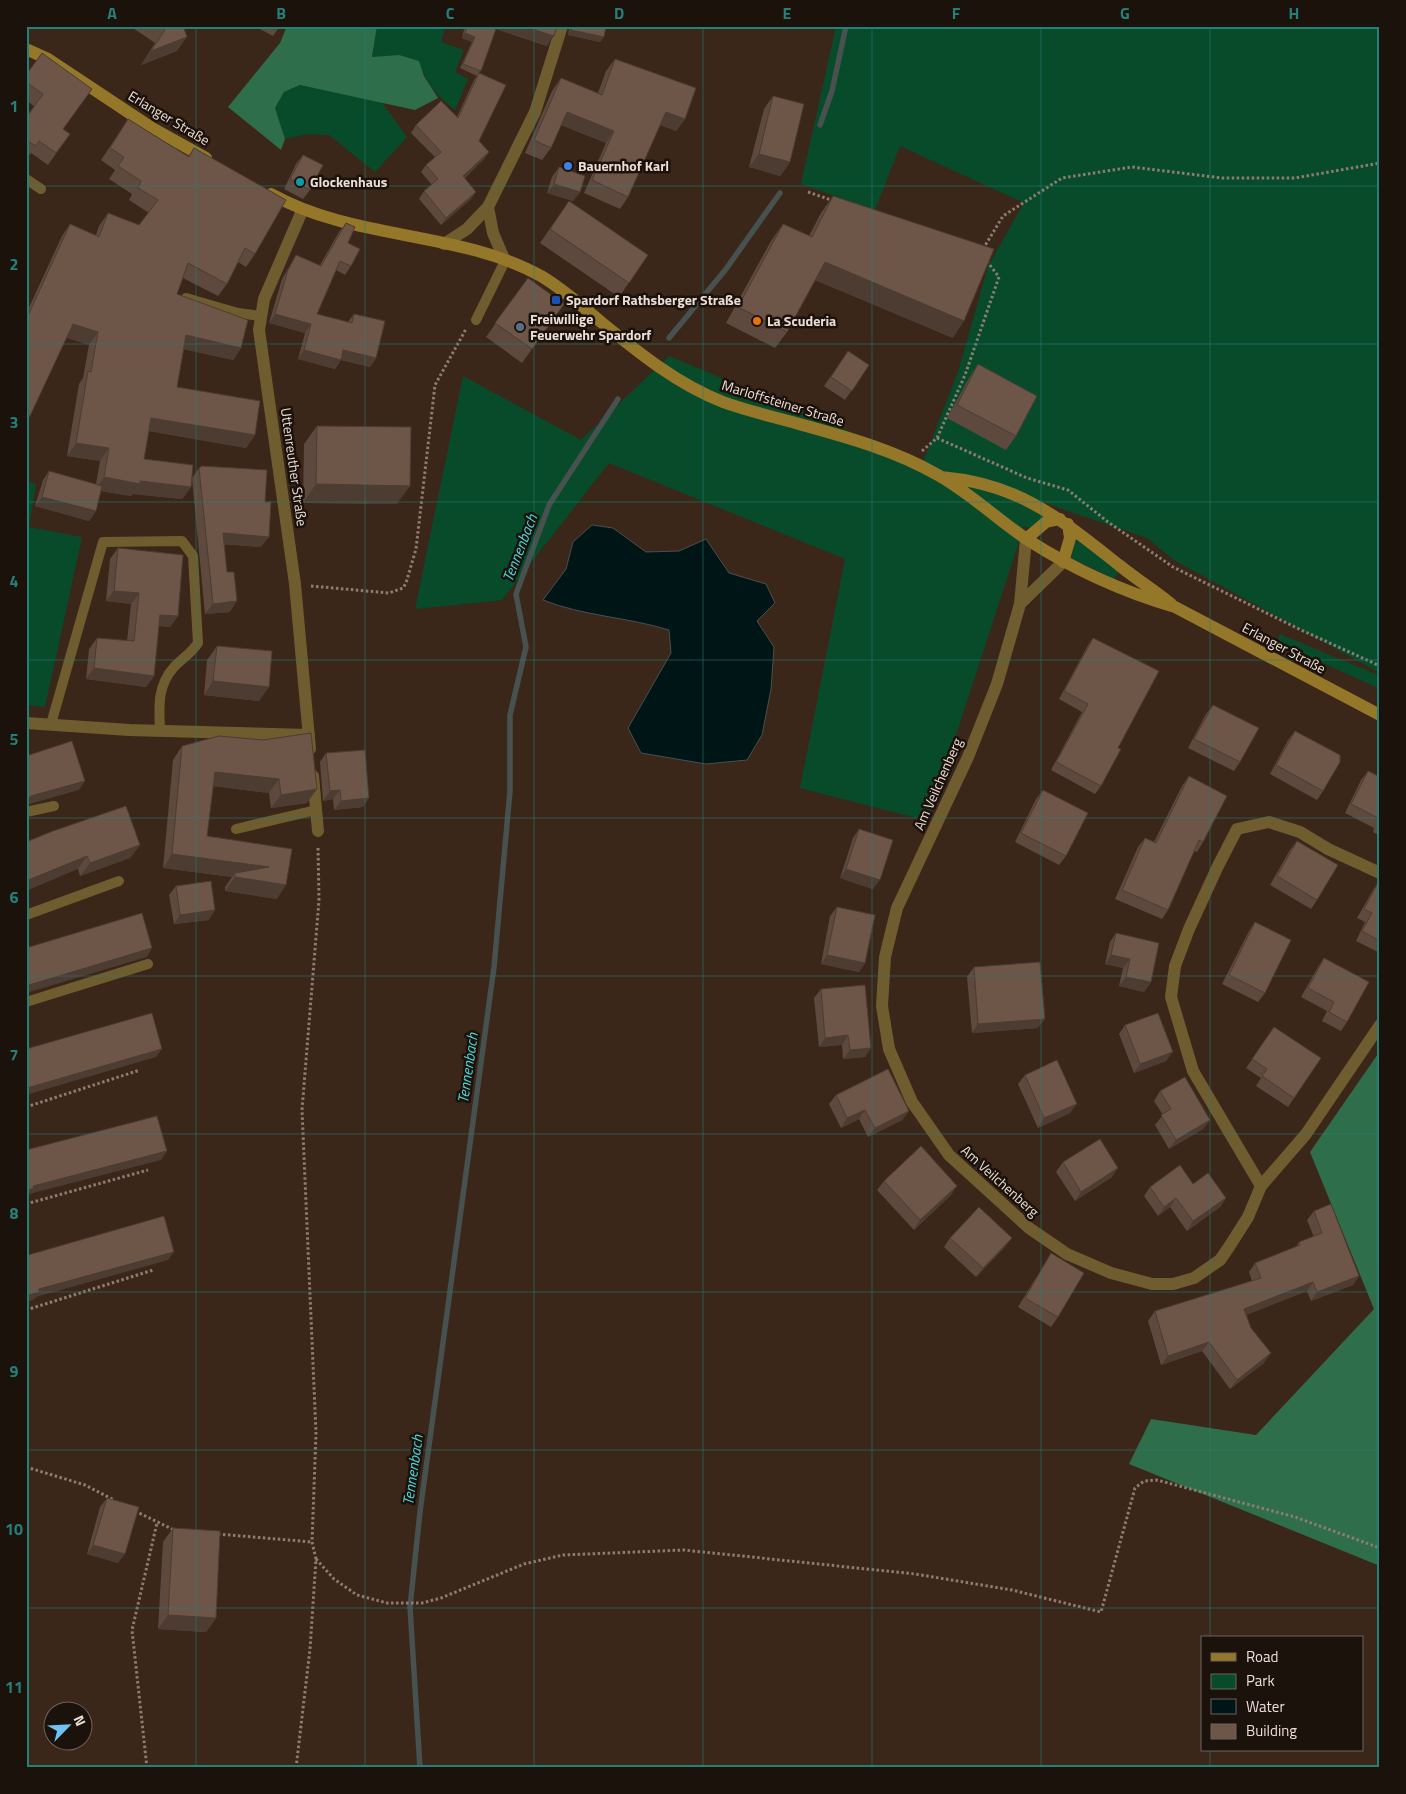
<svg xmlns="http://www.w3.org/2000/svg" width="1406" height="1794" viewBox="0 0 1406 1794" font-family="'Titillium Web',sans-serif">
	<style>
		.green { fill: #084b2b }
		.forest { fill: #2f6e4a }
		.water { fill: #001516; stroke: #47514f }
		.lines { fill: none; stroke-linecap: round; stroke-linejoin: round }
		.stream { stroke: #47514f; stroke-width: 5.5 }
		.path { stroke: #8e7c72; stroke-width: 3; stroke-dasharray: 2.5 2.5; stroke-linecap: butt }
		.service { stroke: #6f5d30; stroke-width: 10 }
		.minor { stroke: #6f5d30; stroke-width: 12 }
		.secondary { stroke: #95772a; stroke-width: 12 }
		.wall { fill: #5e493e }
		.shaded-wall { fill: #4c3c32 }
		.building { fill: #6d5548; stroke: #4c3c32 }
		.grid { fill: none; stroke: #258078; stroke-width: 1; stroke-opacity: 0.55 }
		.shop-dot { fill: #3f7fe0; stroke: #1b120c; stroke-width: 2 }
		.culture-dot { fill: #0f9aa8; stroke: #1b120c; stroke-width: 2 }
		.transit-dot { fill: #1a4fb4; stroke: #1b120c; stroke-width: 2 }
		.food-dot { fill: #e8710a; stroke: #1b120c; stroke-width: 2 }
		.service-dot { fill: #5c6f8a; stroke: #1b120c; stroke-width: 2 }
		.labels { text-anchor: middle; stroke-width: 5; stroke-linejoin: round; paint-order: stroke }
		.street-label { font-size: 14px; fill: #ecddd5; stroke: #1b120c }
		.poi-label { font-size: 14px; font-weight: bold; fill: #ecddd5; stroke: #1b120c; text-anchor: start }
		.water-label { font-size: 15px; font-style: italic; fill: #4dd9da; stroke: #1b120c }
		.neatline { fill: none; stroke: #258078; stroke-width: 2 }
		.grid-label { font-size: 16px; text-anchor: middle; font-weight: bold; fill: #258078 }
	</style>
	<rect width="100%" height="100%" fill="#3b261a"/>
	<!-- green -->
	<path class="green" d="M377,26H446L441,42L464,50L455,72L468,79L455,110C437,96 426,83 419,61L372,58Z
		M836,26H1380V673L1174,560L1147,538L1033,499L1044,516L1031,529L1024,526L928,821L800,788L845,559L609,463L502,600L415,609L463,376L581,440L669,356L923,462L958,372L988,266L1024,203L900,146L875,210L801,184Z
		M300,85L382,102L407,137L375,172L329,135L308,134L285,139L275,108L284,92Z
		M26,481L36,484L29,527L82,537L45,707L26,705Z
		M1075,539L1120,569L1114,579L1071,558Z
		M1280,634L1380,676V689L1277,642Z"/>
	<!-- forest -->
	<path class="forest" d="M287,26H377L372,57L399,55L419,61L424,76L438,98L415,110L300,85L284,92L275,108L285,139L281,150L228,107L280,43Z
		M1380,1051V1566L1129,1464L1151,1419L1256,1435L1374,1309L1310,1152Z"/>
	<!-- water -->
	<path class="water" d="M592,525L613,528L646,552L679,551L706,539L729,573L766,584L775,603L757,621L774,647L771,689L762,735L747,760L706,764L641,753L628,728L671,653L669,630C627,617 583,616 543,600L566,569L573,542Z"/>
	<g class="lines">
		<!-- stream -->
		<path class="stream" d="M820,125L832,91L846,26
			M669,338L726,269L780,193
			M420,1768L410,1607L420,1512L494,967L510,791V715L526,647L516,594L549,505L618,399"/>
		<!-- path -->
		<path class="path" d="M808,192L834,201
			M983,249L1003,216L1062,178L1132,167L1222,178H1295L1380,163
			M937,438L1027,478L1068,490L1108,522L1173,567L1299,629L1380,666
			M922,451L937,438L965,375L999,277L986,260
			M311,586L389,593L403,588L406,583L416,549L435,385L466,329
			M26,1107L140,1070
			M26,1204L148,1170
			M26,1310L153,1270
			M26,1467L85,1485L114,1500
			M135,1511L174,1530
			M218,1534L312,1542
			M316,1559L334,1579L357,1595L387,1603H422L441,1598L524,1564L563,1555L684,1550L915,1574L1012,1590L1101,1612L1135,1488L1144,1481L1157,1480L1295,1517L1380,1548
			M147,1768L132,1630L157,1523
			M296,1768L310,1649L316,1559L312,1542L316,1433L302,1110L319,900L318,847"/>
		<!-- service -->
		<path class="service" d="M26,179L41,189
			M186,298L238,313L261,316
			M476,320L505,261
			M51,724L103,542L182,541L193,556L198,643C191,654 182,658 174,667C157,686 159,707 160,730
			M26,812L54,806
			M236,829L316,810
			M26,915L119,881
			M26,1002L148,964"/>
		<!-- minor -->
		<path class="minor" d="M488,207L493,233L505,261
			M302,211L264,299L259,330L295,584L310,749
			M444,244L467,229L488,207L535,112L562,26
			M1026,539L1020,604L997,684L968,757L897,908L885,957L882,1006L889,1049L912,1102L949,1155L1029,1228L1067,1254L1111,1273L1152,1284H1173L1194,1278L1220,1260L1229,1247L1248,1217L1261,1186L1306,1134L1380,1025
			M1020,604L1063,562
			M26,723L129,730L309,735
			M313,776L318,831
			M1261,1186L1193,1071L1171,997L1175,966L1189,929L1217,868L1237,829L1269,822L1300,832L1328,849L1380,873"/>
		<!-- secondary -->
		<path class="secondary" d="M26,49L48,59L152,128L206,158
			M271,194C355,241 458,230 541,276C563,289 582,306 601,322C639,353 677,384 723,402C742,409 762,414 781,419C835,434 889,447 938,475C970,493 998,520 1028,540C1073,569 1124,592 1175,607L1380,715
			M941,477C1020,484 1059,518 1119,565C1136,579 1154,590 1171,604
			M1026,539L1046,522L1060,519
			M1063,562L1070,538L1068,524"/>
	</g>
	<!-- wall -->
	<path class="wall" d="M130,26H183L177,51L141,65L155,43Z
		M254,26H280L273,36Z
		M465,26H557L547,46L496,29L479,73V141L489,152L484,159L465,178L476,192L471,199L441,225L419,199L424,191L432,185L421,172L426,165L435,157L411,133L416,125L457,117L474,80L477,76L460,68L472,42L462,38Z
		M570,26H606L604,37L600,42L568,35Z
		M42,53L63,129L70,134L48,165L31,153L27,158H26V118L34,106L26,100V75Z
		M615,59L685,119L676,131L660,125L628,197L620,209L584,193L606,143L561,125L551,148L542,160L525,153L552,91L561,78L598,93L606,71Z
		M773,96L790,162L780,176L749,167L764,109Z
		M128,119L188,156L194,148L255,254L246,267L238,262L227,284L218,296L183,278L177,294L241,348L233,360L184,349L177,387L255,435L246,448L149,431L144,459L191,487L182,499L133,494L131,496L101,491L96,511L89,521L35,506L43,480L49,471L96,484L100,461L67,456L79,384L83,378L89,345L66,337L30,416L26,421V314L62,236L70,224L96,235L99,226L108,213L139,225L149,213L129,200L132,194L109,179L115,170L101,160Z
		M303,155L310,190L303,199L284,189L296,164Z
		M559,167L580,192L573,201L547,193L552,177Z
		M833,196L953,338L815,280L787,332L775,348L726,323L771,241L783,224L809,236L821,213Z
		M569,201L648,255L619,297L540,243Z
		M346,223L351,266L345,275L336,270L317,314L348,322L354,314L376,358L370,367L341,360L335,369L298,359L305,333L269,323L282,279L296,255L320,265L339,232Z
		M528,278L564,304L522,363L486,337Z
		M848,351L869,365L845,400L824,386Z
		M978,364L1016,436L1006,450L947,418L969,378Z
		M317,426L397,504L303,503L304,444Z
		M199,468L261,547L224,544L230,612L205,614L192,478Z
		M118,548L178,616L170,627L159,626L154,676L146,687L86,679L89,649L97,638L127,641L131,604L106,601L110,559Z
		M1093,638L1118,748L1101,786L1095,794L1051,770L1082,712L1059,699L1088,645Z
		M217,646L259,701L204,695L207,660Z
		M1213,705L1240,762L1234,771L1188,748L1206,714Z
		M1295,731L1323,791L1317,800L1270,774L1288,740Z
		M263,740L307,803L271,808L269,793L213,786L207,836L277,899L225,891V887L232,877L163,868L173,760L182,746Z
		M326,753L363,807L334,810L333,799L323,801L320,762Z
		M1368,771L1380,777V836L1373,832L1374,828L1345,813L1361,780Z
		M1189,776L1203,842L1197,852L1194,851L1168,910L1162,919L1115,899L1138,847L1145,838L1154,842L1182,786Z
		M1043,790L1066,856L1059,865L1015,842L1036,799Z
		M859,829L873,889L840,878L853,838Z
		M1297,841L1317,900L1311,909L1270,885L1290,850Z
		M26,842L140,845L130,858L80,876L78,869Z
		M1379,881H1380V953L1356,941L1365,922L1357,918L1373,890Z
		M176,886L209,920L174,924L169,895Z
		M837,907L865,963L859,972L821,964L830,916Z
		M1255,922L1265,993L1258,1002L1222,984L1249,931Z
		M1116,933L1151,982L1144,992L1119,986L1123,968L1105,964L1110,942Z
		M1324,958L1347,1022L1341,1031L1322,1021L1327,1011L1301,997L1318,967Z
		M974,967L1038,1028L972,1033L967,977Z
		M821,989L871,1048L865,1057L843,1059L842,1045L819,1047L814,998Z
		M1125,1025L1166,1061L1134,1073L1119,1034Z
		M1274,1027L1321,1058L1288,1107L1256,1086L1261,1078L1246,1068Z
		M1025,1075L1070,1113L1038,1128L1018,1084Z
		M1160,1091L1210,1120L1203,1129L1169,1149L1155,1125L1163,1115L1154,1101Z
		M836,1095L909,1111L902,1120L868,1137L859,1119L841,1128L829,1104Z
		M1063,1162L1112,1177L1075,1201L1056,1172Z
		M884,1181L951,1195L914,1230L877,1190Z
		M1193,1184L1226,1198L1220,1207L1187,1231L1170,1207L1158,1216L1144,1196L1150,1187Z
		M1314,1211L1359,1276L1353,1285L1311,1301L1307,1291L1246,1315L1251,1328L1264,1363L1230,1389L1202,1351L1161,1365L1148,1321L1155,1311L1252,1281L1249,1272L1255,1263L1296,1247L1299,1242L1314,1237L1307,1220Z
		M950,1238L1005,1247L976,1277L944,1247Z
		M1051,1253L1058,1317L1051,1327L1018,1307L1045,1263Z
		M107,1498L118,1563L87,1554L100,1507Z
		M173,1528L216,1618L206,1632L158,1629L163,1542Z"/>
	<!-- shaded-wall -->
	<path class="shaded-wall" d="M498,26H523L554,36L547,46L496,29Z
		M571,30L604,37L600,42L568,35Z
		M465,33L475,37L472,42L462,38Z
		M187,37L177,51L141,65L151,51Z
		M567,112L614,131L606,143L559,124Z
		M666,112L685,119L676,131L658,124Z
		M489,152L484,159L458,184L463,176Z
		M759,154L790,162L780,176L749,167Z
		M554,184L580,192L573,201L547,193Z
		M476,192L471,199L441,225L446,218Z
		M825,262L964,321L953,338L813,279Z
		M275,314L311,324L305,333L269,323Z
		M73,324L98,332L89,345L64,337Z
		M186,335L241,348L233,360L177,348Z
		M304,350H343L376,358L370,367L341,360L335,369L298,359Z
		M151,418L255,435L246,448L142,430Z
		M76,443L109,448L100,461L67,456Z
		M104,477L191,487L182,499L133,494L131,496L95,490Z
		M316,484L410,486L397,504L303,503Z
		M42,497L96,511L89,521L35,506Z
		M223,533L269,537L261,547L216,544Z
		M114,591L139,593L131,604L106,601Z
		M237,601L230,612L205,614L213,604Z
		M160,615L178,616L170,627L152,625Z
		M94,668L154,676L146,687L86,679Z
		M213,681L269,687L259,701L204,695Z
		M215,772L279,779L269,793L205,785Z
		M85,781L79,790L26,805V801L31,796Z
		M317,789L307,803L271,808L281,795Z
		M340,790L333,799L323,801L330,791Z
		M369,798L363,807L334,810L341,801Z
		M140,845L130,858L80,876L90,863Z
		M172,854L269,867L286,885L277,899L225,891L235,877V873L232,877L163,868Z
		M87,856L78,869L26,891V881Z
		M846,869L880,880L873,889L840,878Z
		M215,910L209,920L174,924L180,915Z
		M152,948L147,957L26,993V989L29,985Z
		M827,955L865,963L859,972L821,964Z
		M1111,955L1130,959L1123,968L1105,964Z
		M1126,977L1151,982L1144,992L1119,986Z
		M1045,1019L1038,1028L972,1033L978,1024Z
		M848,1035L842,1045L819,1047L825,1038Z
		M871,1048L865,1057L843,1059L850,1050Z
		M162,1049L156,1057L26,1095V1090L27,1088Z
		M1173,1052L1166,1061L1134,1073L1140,1064Z
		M1077,1104L1070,1113L1038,1128L1044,1118Z
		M865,1110L859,1119L841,1128L847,1118Z
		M909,1111L902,1120L868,1137L875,1128Z
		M1210,1120L1203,1129L1169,1149L1176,1140Z
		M167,1151L161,1160L29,1194L26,1197V1191L33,1186Z
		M1118,1168L1112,1177L1075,1201L1081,1192Z
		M957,1186L951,1195L914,1230L920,1220Z
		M1176,1198L1170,1207L1158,1216L1164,1207Z
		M1226,1198L1220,1207L1187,1231L1193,1221Z
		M1012,1238L1005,1247L976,1277L983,1268Z
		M174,1252L168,1260L36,1297L33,1300L26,1302V1296L39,1289Z
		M1359,1276L1353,1285L1311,1301L1317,1292Z
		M1313,1282L1307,1291L1238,1318L1244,1309Z
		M1209,1342L1202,1351L1161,1365L1168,1356Z
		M1271,1353L1264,1363L1230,1389L1237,1380Z
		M93,1545L125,1554L118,1563L87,1554Z
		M168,1615L216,1618L206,1632L158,1629Z"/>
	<!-- building -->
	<path class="building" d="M160,26H183L187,37L151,51L165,30Z
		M467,26H497L481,71L463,64L475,37L465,33Z
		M523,26H557L554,36Z
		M572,26H606L604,37L571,30Z
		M42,53L92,89L63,129L70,134L56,153L39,141L36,146L26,140V118L43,94L26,82V75Z
		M615,59L696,88L685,119L666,112L628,197L592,180L614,131L567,112L551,148L534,140L561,78L602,95Z
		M479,73L506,85L479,141L489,152L463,176L476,192L446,218L424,191L438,179L426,165L441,152L416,125L441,101L458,118Z
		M773,96L804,104L790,162L759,154Z
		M128,119L189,157L194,148L286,200L255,254L245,248L227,284L188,263L177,294L248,320L241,348L186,335L177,387L260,401L255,435L151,418L144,459L193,465L191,487L140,481V484L104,477L109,448L76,443L88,371L91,372L98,332L73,324L30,416L26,414V320L70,224L99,237L108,213L139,225L158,200L138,188L141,181L118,166L124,157L110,148Z
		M303,155L323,165L310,190L290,179Z
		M559,167L585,176L580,192L554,184Z
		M833,196L994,249L964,321L825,262L787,332L738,307L783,224L812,237Z
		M569,201L648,255L629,283L550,229Z
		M346,223L355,227L348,243L360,249L351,266L340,261L317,314L352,323L354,314L385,321L376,358L343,350L341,360L304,350L311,324L275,314L288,270L296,255L321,266Z
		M528,278L564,304L532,349L495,323Z
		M848,351L869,365L852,391L831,377Z
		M978,364L1037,396L1016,436L957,405Z
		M317,426L411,427L410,486L316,484Z
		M202,466L267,470L265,502H271L269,537L223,533L227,572H234L237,601L213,604L199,468Z
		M49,471L102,486L96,511L42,497Z
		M118,548L183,555L178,616L160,615L154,676L94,668L97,638L134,641L139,593L114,591Z
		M1093,638L1159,671L1118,748L1121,749L1101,786L1056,762L1088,704L1064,691Z
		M217,646L272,651L269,687L213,681Z
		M1213,705L1259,728L1240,762L1194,739Z
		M1295,731L1340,755V762L1323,791L1276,765Z
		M311,733L317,789L281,795L279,779L215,772L207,836L292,849L286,885L235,877V873L269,867L172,854L182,746L219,736L263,740Z
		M72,741L85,781L31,796L26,801V756Z
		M365,750L369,798L341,801L340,790L330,791L326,753Z
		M1368,771L1380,777V819L1351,804Z
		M1189,776L1227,796L1203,842L1199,840L1168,910L1122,890L1145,838L1156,843Z
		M1043,790L1088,813L1066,856L1021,833Z
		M126,806L140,845L90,863L87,856L26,881V842L53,831Z
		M859,829L893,840L880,880L846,869Z
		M1297,841L1338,865L1317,900L1277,876Z
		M211,881L215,910L180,915L176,886Z
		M1379,881H1380V941L1362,931L1372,913L1364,909Z
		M837,907L875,915L865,963L827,955Z
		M142,913L152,948L29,985L26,989V948Z
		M1255,922L1291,940L1265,993L1229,975Z
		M1116,933L1159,943L1151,982L1126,977L1130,959L1111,955Z
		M1324,958L1369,982L1347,1022L1329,1012L1334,1002L1308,988Z
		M1040,962L1045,1019L978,1024L974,967Z
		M865,985L871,1048L850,1050L848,1035L825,1038L821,989Z
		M152,1013L162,1049L27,1088L28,1091L26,1092V1049Z
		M1158,1013L1173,1052L1140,1064L1125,1025Z
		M1274,1027L1321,1058L1294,1098L1262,1076L1267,1069L1252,1059Z
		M1057,1060L1077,1104L1044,1118L1025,1075Z
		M888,1069L909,1111L875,1128L865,1110L847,1118L836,1095Z
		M1185,1077L1210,1120L1176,1140L1161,1115L1171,1109L1160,1091Z
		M157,1116L167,1151L33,1186L34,1188L26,1191V1150Z
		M1100,1139L1118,1168L1081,1192L1063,1162Z
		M921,1146L957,1186L920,1220L884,1181Z
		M1180,1165L1193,1184L1208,1173L1226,1198L1193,1221L1176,1198L1164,1207L1150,1187Z
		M1331,1204L1359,1276L1317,1292L1313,1282L1244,1309L1251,1328L1271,1353L1237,1380L1209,1342L1168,1356L1155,1311L1261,1278L1255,1263L1300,1245L1299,1242L1322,1233L1314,1211Z
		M979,1207L1012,1238L983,1268L950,1238Z
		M164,1216L174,1252L39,1289V1292L26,1296V1250L28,1255Z
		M1051,1253L1084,1273L1058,1317L1025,1298Z
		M107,1498L139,1507L125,1554L93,1545Z
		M173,1528L220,1531L216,1618L168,1615Z"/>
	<!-- grid -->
	<path class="grid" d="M196,26V1768M365,26V1768M534,26V1768M703,26V1768M872,26V1768M1041,26V1768M1210,26V1638M26,186H1380M26,344H1380M26,502H1380M26,660H1380M26,818H1380M26,976H1380M26,1134H1380M26,1292H1380M26,1450H1380M26,1608H1380M1210,1750V1768"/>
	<!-- markers -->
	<circle class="shop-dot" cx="568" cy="166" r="5"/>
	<circle class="culture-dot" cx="300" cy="182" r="5"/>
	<rect class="transit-dot" x="551" y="295" width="10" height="10" rx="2.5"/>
	<circle class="food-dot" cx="757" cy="321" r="5"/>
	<circle class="service-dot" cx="520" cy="327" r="5"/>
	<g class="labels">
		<!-- street labels -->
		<g class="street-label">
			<text transform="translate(169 118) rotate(31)" y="5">Erlanger Straße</text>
			<text transform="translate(783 403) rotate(17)" y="5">Marloffsteiner Straße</text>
			<text transform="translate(294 467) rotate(82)" y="5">Uttenreuther Straße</text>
			<text transform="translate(1284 648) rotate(28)" y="5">Erlanger Straße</text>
			<text transform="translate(938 784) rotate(-66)" y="5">Am Veilchenberg</text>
			<text transform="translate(1000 1181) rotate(42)" y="5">Am Veilchenberg</text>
		</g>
		<!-- poi labels -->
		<g class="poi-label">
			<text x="578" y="171">Bauernhof Karl</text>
			<text x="310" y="187">Glockenhaus</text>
			<text x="566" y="305">Spardorf Rathsberger Straße</text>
			<text x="530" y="324">Freiwillige<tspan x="530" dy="16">Feuerwehr Spardorf</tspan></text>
			<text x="767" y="326">La Scuderia</text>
		</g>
		<!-- water labels -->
		<g class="water-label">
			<text transform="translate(520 548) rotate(-69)" y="5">Tennenbach</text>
			<text transform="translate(468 1068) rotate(-82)" y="5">Tennenbach</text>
			<text transform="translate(413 1470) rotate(-82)" y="5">Tennenbach</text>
		</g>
	</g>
	<!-- border -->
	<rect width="1406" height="1794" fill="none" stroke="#1b120c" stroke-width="55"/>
	<!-- legend -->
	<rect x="1201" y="1636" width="162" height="115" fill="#1b120c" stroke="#6f635c"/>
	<rect x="1211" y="1653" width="25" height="8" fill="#95772a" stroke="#6f635c"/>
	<text x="1246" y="1662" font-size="15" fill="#ecddd5">Road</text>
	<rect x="1211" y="1674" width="25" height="15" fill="#084b2b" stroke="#6f635c"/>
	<text x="1246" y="1686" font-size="15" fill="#ecddd5">Park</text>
	<rect x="1211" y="1699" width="25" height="15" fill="#001516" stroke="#6f635c"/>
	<text x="1246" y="1712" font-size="15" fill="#ecddd5">Water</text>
	<rect x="1211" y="1724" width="25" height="15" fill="#6d5548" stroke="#6f635c"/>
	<text x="1246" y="1736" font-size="15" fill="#ecddd5">Building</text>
	<!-- north arrow -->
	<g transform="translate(68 1726) rotate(66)"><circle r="24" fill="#1b120c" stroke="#6f635c"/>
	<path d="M0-4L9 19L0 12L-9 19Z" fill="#70c1f4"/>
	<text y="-8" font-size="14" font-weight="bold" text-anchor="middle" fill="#ecddd5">N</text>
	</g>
	<rect x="28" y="28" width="1350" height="1738" class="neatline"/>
	<g class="grid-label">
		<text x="112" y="19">A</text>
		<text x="281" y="19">B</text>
		<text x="450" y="19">C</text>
		<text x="619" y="19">D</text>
		<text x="787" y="19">E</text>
		<text x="956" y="19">F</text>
		<text x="1125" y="19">G</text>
		<text x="1294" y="19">H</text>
		<text x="14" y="112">1</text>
		<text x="14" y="270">2</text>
		<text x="14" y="428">3</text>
		<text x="14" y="587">4</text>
		<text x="14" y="745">5</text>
		<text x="14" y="903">6</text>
		<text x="14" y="1061">7</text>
		<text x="14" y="1219">8</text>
		<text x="14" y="1377">9</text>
		<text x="14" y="1535">10</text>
		<text x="14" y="1693">11</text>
	</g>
</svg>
